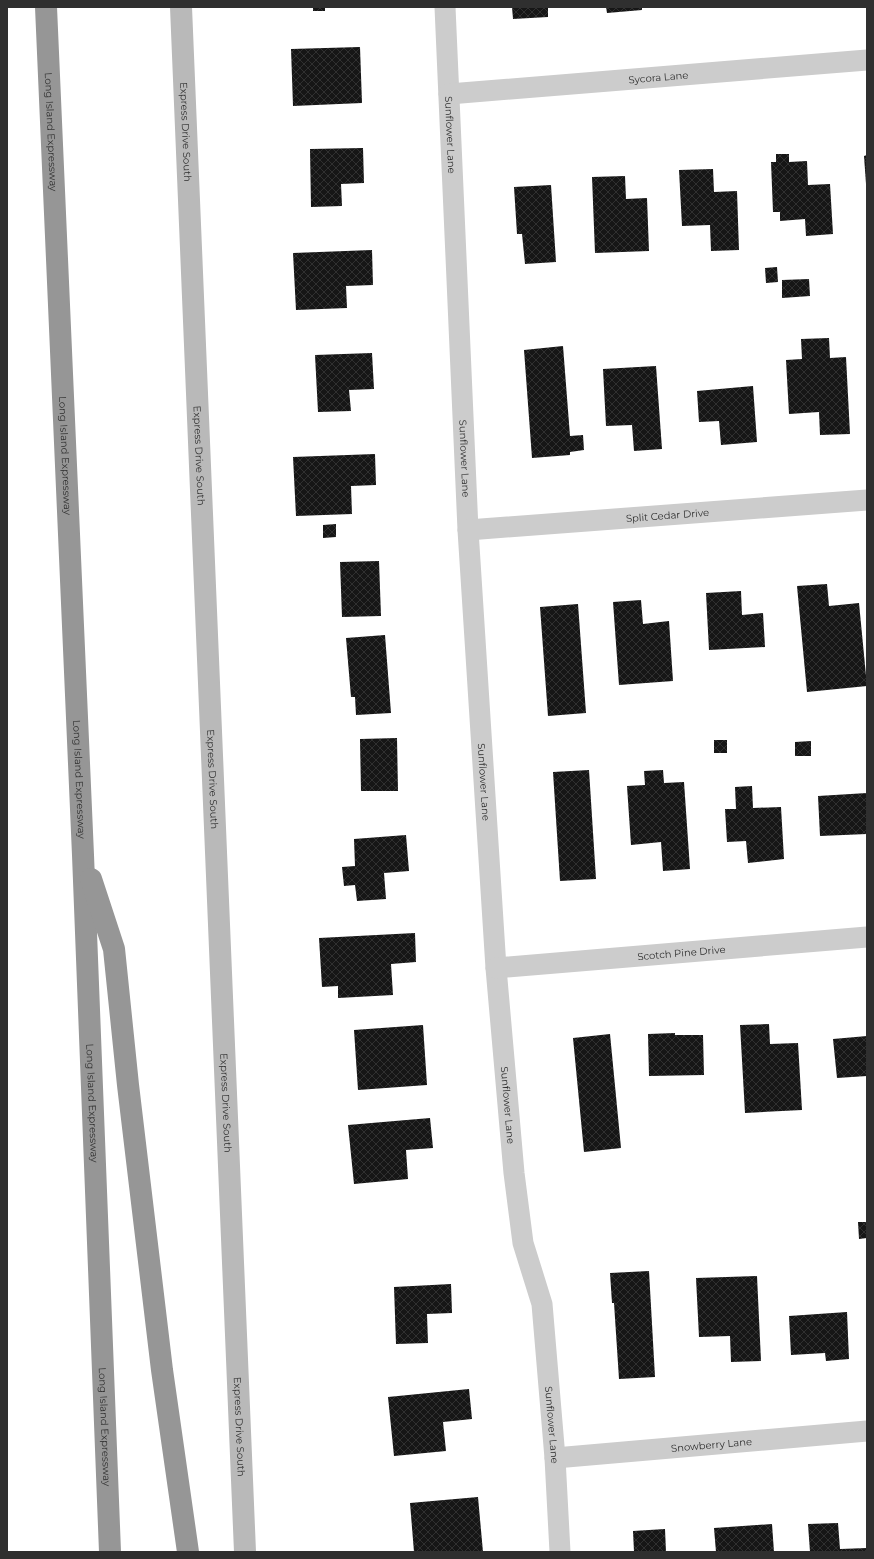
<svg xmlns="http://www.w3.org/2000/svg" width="874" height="1559" viewBox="0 0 874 1559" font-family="Montserrat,sans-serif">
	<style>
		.building { fill: url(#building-cross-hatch) }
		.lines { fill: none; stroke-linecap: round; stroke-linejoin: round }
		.minor { stroke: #ccc; stroke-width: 21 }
		.secondary { stroke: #b9b9b9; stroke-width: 22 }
		.motorway { stroke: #969696; stroke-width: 22 }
		.labels { text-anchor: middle; stroke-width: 4; stroke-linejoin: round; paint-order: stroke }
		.street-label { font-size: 10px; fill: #2f2f2f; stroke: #fff }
	</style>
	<defs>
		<pattern id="building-cross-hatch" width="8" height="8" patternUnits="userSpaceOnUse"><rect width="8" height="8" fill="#161616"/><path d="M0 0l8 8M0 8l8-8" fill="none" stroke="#303030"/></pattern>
	</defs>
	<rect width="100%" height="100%" fill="#fff"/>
	<!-- building -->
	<path class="building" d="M313,7H325V11H313Z
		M512,7H548V17L513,19Z
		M606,7H642V10L607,13Z
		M360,47L362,103L293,106L291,49Z
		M363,148L364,183L341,184L342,206L311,207L310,149Z
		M776,154H789V162L807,161L808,185L830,184L833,234L806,236L805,219L780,221V212H773L771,162H776Z
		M867,155V184H866L864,156Z
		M713,169L714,192L737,191L739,250L711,251L710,225L682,226L679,170Z
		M625,176L626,199L647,198L649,251L595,253L592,177Z
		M551,185L556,262L525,264L522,234H517L514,187Z
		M372,250L373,285L346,286L347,308L296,310L293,253Z
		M777,267L778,282L766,283L765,268Z
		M809,279L810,296L782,298V280Z
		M829,338L830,358L846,357L850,434L820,435L819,412L789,414L786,360L802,359L801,339Z
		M563,346L570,436L583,435L584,450L570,452V455L532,458L524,350Z
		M372,353L374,389L349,390L351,411L318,412L315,355Z
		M656,366L662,449L634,451L632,425L606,426L603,369Z
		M753,386L757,442L721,445L719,421L699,422L697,391Z
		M375,454L376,485L351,486L352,514L296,516L293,457Z
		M336,524V537L323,538V525Z
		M379,561L381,616L342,617L340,562Z
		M827,584L829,606L859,603L867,686L807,692L797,586Z
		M741,591L742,615L763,613L765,647L709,650L706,593Z
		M641,600L643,624L669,621L673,681L619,685L613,602Z
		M578,604L586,713L548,716L540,607Z
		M385,635L391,713L356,715L355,697H351L346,638Z
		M397,738L398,791H361L360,739Z
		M714,740H727V753H714Z
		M811,741V756H795V742Z
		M589,770L596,879L560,881L553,772Z
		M663,770L664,783L684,782L690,869L663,871L661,842L631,845L627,786L645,785L644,771Z
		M752,786L753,808L781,807L784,859L748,863L746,841L727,842L725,809H736L735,787Z
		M867,793V834L820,836L818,796Z
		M406,835L409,871L384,873L386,899L357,901L355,885L344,886L342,867L355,866L354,839Z
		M415,933L416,962L391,964L393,995L338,998V986L322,987L319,938Z
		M769,1024L770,1044L798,1043L802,1110L745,1113L740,1025Z
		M423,1025L427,1085L358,1090L354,1030Z
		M675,1033V1035H703L704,1075L649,1076L648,1034Z
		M610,1034L621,1148L584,1152L573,1038Z
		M867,1036V1076L837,1078L833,1039Z
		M430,1118L433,1148L406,1150L408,1179L354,1184L348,1125Z
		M858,1222H867V1238L859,1239Z
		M649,1271L655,1377L619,1379L614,1303H612L610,1273Z
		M757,1276L761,1361L731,1362L730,1336L699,1337L696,1278Z
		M451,1284L452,1313L427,1314L428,1343L396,1344L394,1287Z
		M847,1312L849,1359L826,1361L825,1353L791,1355L789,1316Z
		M469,1389L472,1419L443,1422L446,1451L394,1456L388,1397Z
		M478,1497L483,1552H414L410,1503Z
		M838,1523L840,1549L867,1548V1552H810L808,1524Z
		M772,1524L774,1552H716L714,1528Z
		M665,1529L666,1552H634L633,1531Z"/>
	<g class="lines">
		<!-- minor -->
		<g class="minor">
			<path id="s1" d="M445,7L468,530L496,968L514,1173L523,1243L542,1304L555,1458L560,1552"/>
			<path id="s2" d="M449,94L867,60"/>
			<path id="s3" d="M468,530L867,500"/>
			<path id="s4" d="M496,968L867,937"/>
			<path id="s5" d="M555,1458L867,1431"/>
		</g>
		<!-- secondary -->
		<path class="secondary" id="s6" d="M181,7L245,1552"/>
		<!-- motorway -->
		<g class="motorway">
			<path id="s7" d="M46,7L83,855L110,1552"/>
			<path d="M91,879L114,949L128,1085L162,1370L188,1552"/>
		</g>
	</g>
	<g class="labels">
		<!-- street labels -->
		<g class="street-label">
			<text dy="4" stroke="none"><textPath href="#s2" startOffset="210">Sycora Lane</textPath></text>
			<text dy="4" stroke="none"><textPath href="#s7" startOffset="125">Long Island Expressway</textPath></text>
			<text dy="4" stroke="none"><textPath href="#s6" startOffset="125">Express Drive South</textPath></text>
			<text dy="4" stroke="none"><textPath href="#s1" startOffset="128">Sunflower Lane</textPath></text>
			<text dy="4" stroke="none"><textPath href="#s7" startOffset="449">Long Island Expressway</textPath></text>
			<text dy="4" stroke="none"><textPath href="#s6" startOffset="449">Express Drive South</textPath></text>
			<text dy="4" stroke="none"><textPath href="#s1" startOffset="452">Sunflower Lane</textPath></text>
			<text dy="4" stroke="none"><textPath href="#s3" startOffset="200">Split Cedar Drive</textPath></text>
			<text dy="4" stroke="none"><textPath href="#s7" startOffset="773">Long Island Expressway</textPath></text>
			<text dy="4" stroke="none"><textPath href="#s6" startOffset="773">Express Drive South</textPath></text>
			<text dy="4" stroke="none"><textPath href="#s1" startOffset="776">Sunflower Lane</textPath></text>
			<text dy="4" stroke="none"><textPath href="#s4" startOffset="186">Scotch Pine Drive</textPath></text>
			<text dy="4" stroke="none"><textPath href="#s7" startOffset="1097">Long Island Expressway</textPath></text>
			<text dy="4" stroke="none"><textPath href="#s6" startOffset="1097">Express Drive South</textPath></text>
			<text dy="4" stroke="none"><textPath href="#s1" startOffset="1100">Sunflower Lane</textPath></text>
			<text dy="4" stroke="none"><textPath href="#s1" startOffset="1424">Sunflower Lane</textPath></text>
			<text dy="4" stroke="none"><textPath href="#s7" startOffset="1421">Long Island Expressway</textPath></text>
			<text dy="4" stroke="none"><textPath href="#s6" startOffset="1421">Express Drive South</textPath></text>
			<text dy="4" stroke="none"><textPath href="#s5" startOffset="157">Snowberry Lane</textPath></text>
		</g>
	</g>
	<!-- border -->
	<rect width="874" height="1559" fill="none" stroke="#2f2f2f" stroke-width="16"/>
</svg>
